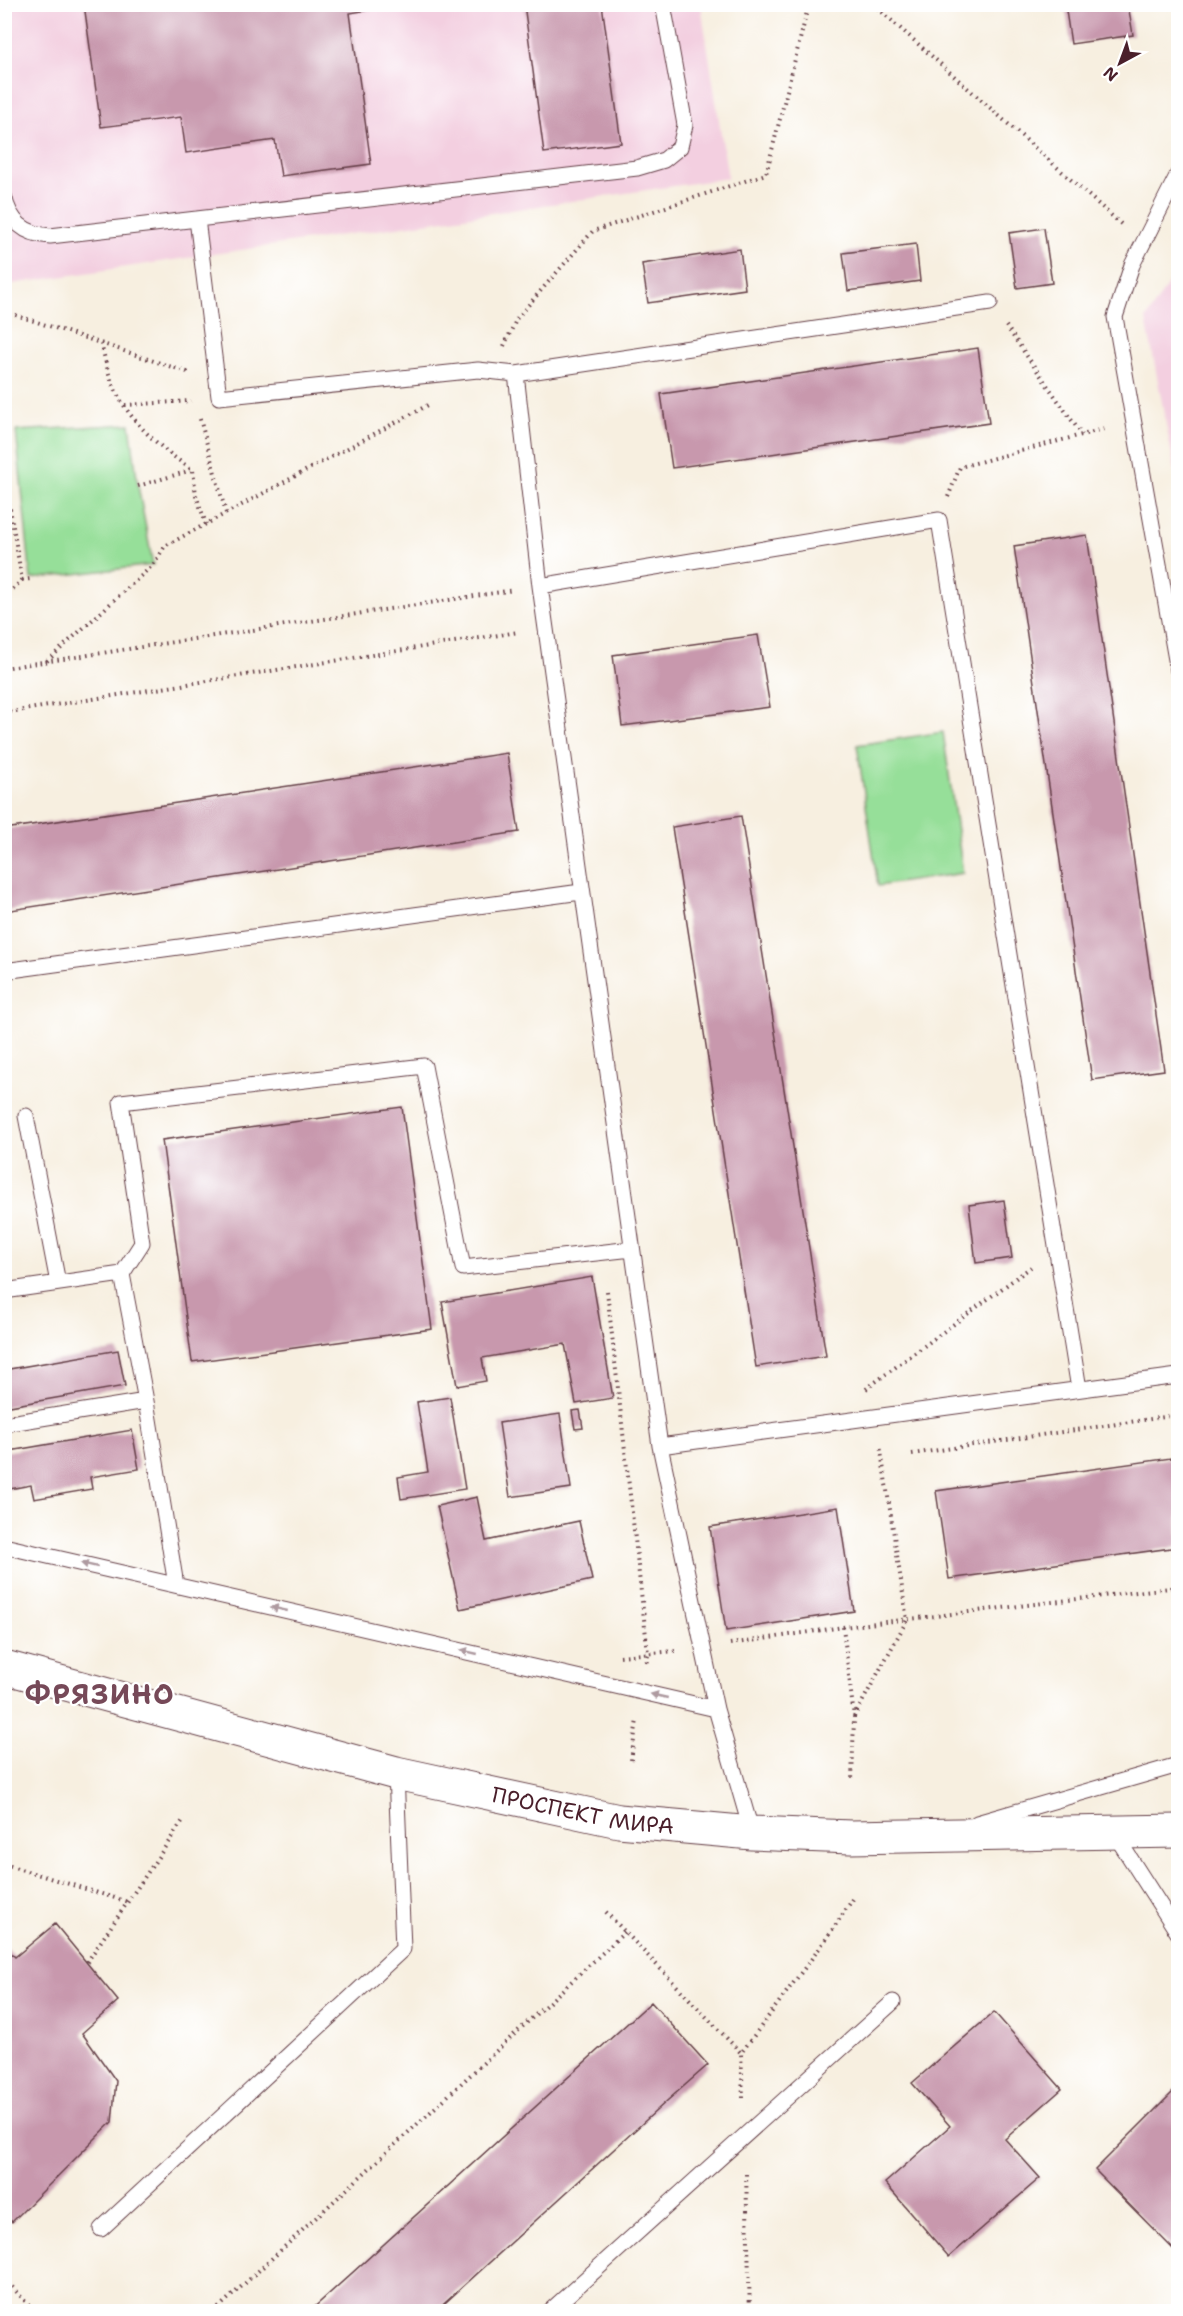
<svg xmlns="http://www.w3.org/2000/svg" width="1183" height="2316" viewBox="0 0 1183 2316" font-family="'Shantell Sans',sans-serif">
	<style>
		.built { fill: #f3cfe0 }
		.green { fill: #96df99; stroke: #707f62; stroke-width: 1.5 }
		.building { fill: #c898ad }
		.lines { fill: none; stroke-linecap: round; stroke-linejoin: round }
		.service-casing { stroke: #643e46; stroke-width: 17 }
		.primary-casing { stroke: #643e46; stroke-width: 35 }
		.path { stroke: #643e46; stroke-width: 4; stroke-dasharray: 1.5 4.5; stroke-linecap: butt }
		.service { stroke: #fff; stroke-width: 15 }
		.primary { stroke: #fff; stroke-width: 33 }
		.oneway { fill: #ae9aa0 }
		.labels { text-anchor: middle; stroke-width: 4.5; stroke-linejoin: round; paint-order: stroke }
		.street-label { font-size: 22px; fill: #4a1f2b; stroke: #fff }
		.district-label { font-size: 28px; font-weight: bold; letter-spacing: 1.5px; fill: #764958; stroke: #fff }
	</style>
	<rect width="100%" height="100%" fill="#fff"/>
	<filter id="ink" filterUnits="userSpaceOnUse"><feTurbulence type="fractalNoise" baseFrequency=".0167" numOctaves="2"/><feDisplacementMap in="SourceGraphic" scale="12" xChannelSelector="R" yChannelSelector="G"/><feConvolveMatrix kernelMatrix="1 2 1 2 8 2 1 2 1" color-interpolation-filters="sRGB"/></filter>
	<filter id="wash" filterUnits="userSpaceOnUse"><feTurbulence type="fractalNoise" baseFrequency=".008" numOctaves="4" result="noise"/><feDisplacementMap in="SourceGraphic" scale="24" xChannelSelector="R" yChannelSelector="G"/><feGaussianBlur stdDeviation="1.35" result="paint"/><feColorMatrix in="noise" values="0 0 0 0 0 0 0 0 0 0 0 0 0 0 0 0 0 1.4 0 .05"/><feComposite in="paint" operator="in"/></filter>
	<g filter="url(#wash)">
		<rect width="100%" height="100%" fill="#f7efe0"/>
		<!-- built -->
		<path class="built" d="M4,5H701L728,178L5,285Z
			M1178,268V479L1176,476L1146,319Z"/>
		<!-- green -->
		<path class="green" d="M130,424L138,486L153,565L31,579L16,431Z
			M943,732L963,873L878,886L857,745Z"/>
		<g id="blocks">
			<!-- building -->
			<path class="building" d="M84,4H404L350,13L371,164L281,176L275,140L186,153L181,117L101,127Z
				M524,4H602L621,143L544,153Z
				M1065,4H1128L1133,35L1071,44Z
				M1044,228L1052,283L1017,288L1009,233Z
				M916,244L920,281L848,291L843,253Z
				M740,249L745,289L648,303L642,264Z
				M978,348L989,423L672,468L661,394Z
				M1087,535L1164,1070L1092,1080L1014,546Z
				M758,635L770,707L622,726L613,655Z
				M507,753L519,832L5,911V829Z
				M741,816L826,1356L756,1367L672,827Z
				M402,1107L432,1329L192,1362L162,1140Z
				M1004,1200L1012,1258L976,1263L969,1205Z
				M592,1277L613,1398L576,1404L565,1344L482,1358L486,1381L457,1386L442,1302Z
				M118,1350L125,1386L4,1407V1370Z
				M450,1397L465,1489L401,1499L398,1477L428,1472L417,1402Z
				M580,1410L583,1428L575,1429L572,1411Z
				M560,1414L571,1488L510,1497L499,1423Z
				M132,1430L139,1469L90,1477L92,1489L34,1499L31,1485L4,1490V1452Z
				M1178,1457V1547L949,1579L936,1491Z
				M477,1497L486,1541L579,1521L592,1580L460,1609L437,1506Z
				M838,1507L854,1611L726,1631L710,1527Z
				M55,1924L118,2001L82,2033L116,2081L112,2122L12,2222L4,2213V1946L15,1957Z
				M651,2002L708,2065L668,2100L435,2312H309Z
				M994,2012L1062,2089L1005,2139L1040,2178L949,2257L885,2183L950,2126L912,2083Z
				M1178,2087V2254L1095,2170Z"/>
		</g>
	</g>
	<g filter="url(#ink)">
		<use href="#blocks" fill-opacity="0" stroke="#643e46" stroke-width="1.5"/>
		<g class="lines">
			<defs>
				<path id="service" d="M1178,174L1132,265L1115,317L1178,671
					M4,196C10,222 24,234 50,236L637,168L664,160L680,147L685,125L663,4
					M197,219L219,397L478,370L516,374
					M540,586L939,520L1079,1389
					M4,971L581,892
					M26,1116L58,1283
					M122,1274L142,1243L121,1102L424,1066L463,1268L632,1249
					M4,1291L122,1274L146,1401L176,1585
					M4,1424L146,1401
					M660,1446L1178,1376
					M4,1546L716,1709
					M977,1823L1178,1765
					M752,1833L716,1709L660,1446L540,586L516,374L990,303
					M1114,1833L1178,1933
					M101,2229L403,1949L396,1773
					M549,2312L893,2002"/>
				<g id="primary">
					<path id="s1" d="M4,1667L396,1773L619,1821L752,1833L851,1837L1178,1831"/>
				</g>
			</defs>
			<!-- service casing -->
			<use href="#service" class="service-casing"/>
			<!-- primary casing -->
			<use href="#primary" class="primary-casing"/>
			<!-- path -->
			<path class="path" d="M873,4L1122,225
				M4,311L187,372L188,374
				M1006,326L1082,435
				M101,344C105,358 108,375 115,389C129,421 163,451 193,470L196,495L206,524
				M504,346L517,318L593,231L766,174L809,4
				M125,405L191,401
				M200,419L226,513
				M4,473L22,580L4,598
				M138,486L192,470
				M948,497L960,467L1108,428
				M22,580L31,579
				M47,661L153,565L165,546L430,404
				M4,668L514,590
				M4,713L518,632
				M607,1291L648,1654L646,1665
				M866,1389L1031,1267
				M912,1454L1178,1415
				M843,1627L854,1717L852,1781
				M730,1644L843,1627L1178,1587
				M620,1656L675,1651
				M854,1717L907,1620L880,1445
				M631,1760L637,1720
				M4,1864L128,1902
				M606,1912L741,2053
				M87,1962L184,1819
				M743,2098L741,2053L824,1942L853,1899
				M746,2174L750,2312
				M4,2278L35,2312
				M214,2312L625,1932"/>
			<!-- service -->
			<use href="#service" class="service"/>
			<!-- primary -->
			<use href="#primary" class="primary"/>
		</g>
		<!-- one-way arrows -->
		<defs><path id="oneway-solid" d="M-6-.8H1V-3.2L6.5 0L1 3.2V.8H-6Z" transform="scale(1.5)"/></defs>
		<g class="oneway">
			<use href="#oneway-solid" transform="translate(89 1565) rotate(-167)"/>
			<use href="#oneway-solid" transform="translate(279 1609) rotate(-167)"/>
			<use href="#oneway-solid" transform="translate(469 1652) rotate(-167)"/>
			<use href="#oneway-solid" transform="translate(659 1696) rotate(-167)"/>
		</g>
	</g>
	<g class="labels">
		<!-- street labels -->
		<g class="street-label">
			<text dy="8" stroke="none"><textPath href="#s1" startOffset="597">ПРОСПЕКТ МИРА</textPath></text>
		</g>
		<!-- district labels -->
		<g class="district-label">
			<text x="100" y="1704">ФРЯЗИНО</text>
		</g>
	</g>
	<!-- margin -->
	<rect width="1183" height="2316" fill="none" stroke="#fff" stroke-width="24"/>
	<!-- north arrow -->
	<g transform="translate(1120 63) rotate(221)" stroke="#ffffff" stroke-width="4.5" paint-order="stroke">
	<path d="M0-4.5L10 22L0 15L-10 22Z" fill="#4a1f2b"/>
	<text y="-9" font-size="16" font-weight="bold" text-anchor="middle" fill="#4a1f2b">N</text>
	</g>
</svg>
